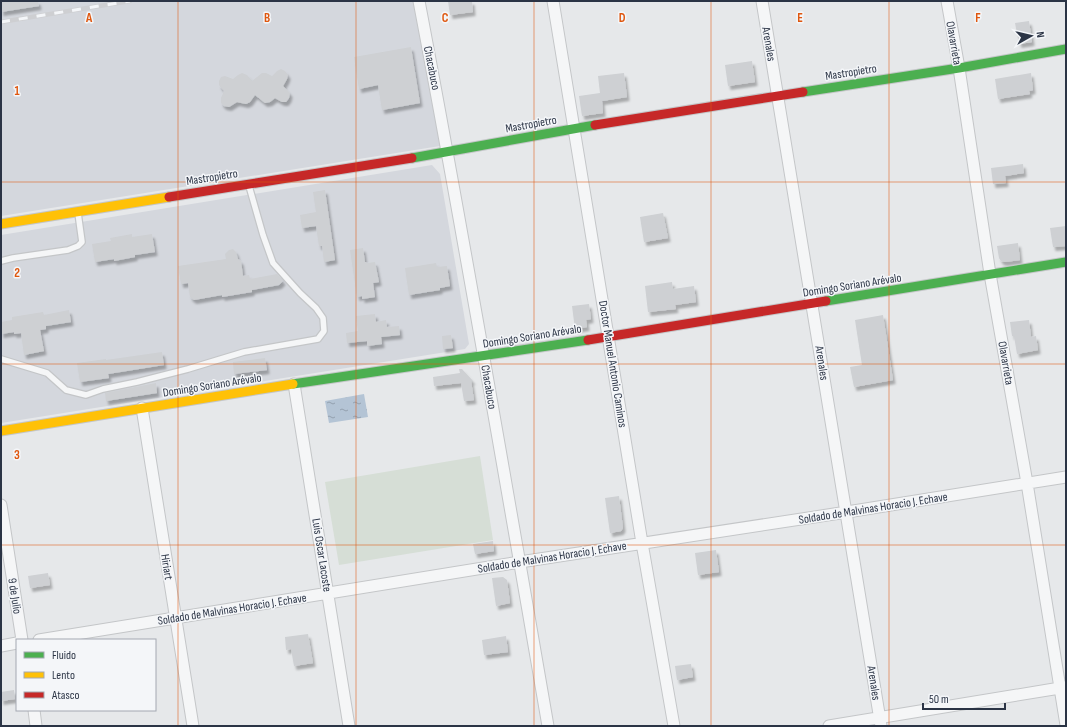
<svg xmlns="http://www.w3.org/2000/svg" width="1067" height="727" viewBox="0 0 1067 727" font-family="'Sofia Sans Condensed',sans-serif">
	<style>
		.built { fill: #d4d7dd }
		.grass { fill: #d6ded6 }
		.water { fill: url(#water-ripples) }
		.building { fill: #ced0d3; filter: url(#shadow) }
		.lines { fill: none; stroke-linecap: round; stroke-linejoin: round }
		.lane-casing { stroke: #c4c6c8; stroke-width: 8 }
		.street-casing { stroke: #c4c6c8; stroke-width: 13 }
		.fast-casing { stroke: #c4c6c8; stroke-width: 11 }
		.slow-casing { stroke: #c4c6c8; stroke-width: 11 }
		.jam-casing { stroke: #c4c6c8; stroke-width: 11 }
		.lane { stroke: #f5f6f7; stroke-width: 5.5 }
		.street { stroke: #f5f6f7; stroke-width: 11 }
		.fast { stroke: #4caf50; stroke-width: 9 }
		.slow { stroke: #ffc107; stroke-width: 9 }
		.jam { stroke: #c62828; stroke-width: 9 }
		.rail-casing { stroke: #cecfd2; stroke-width: 4.5 }
		.rail { stroke: #f4f6f9; stroke-width: 3; stroke-dasharray: 9; stroke-linecap: butt }
		.grid { fill: none; stroke: #df570f; stroke-width: 1; stroke-opacity: 0.55 }
		.labels { text-anchor: middle; stroke-width: 3; stroke-linejoin: round; paint-order: stroke }
		.street-label { font-size: 12px; fill: #2b3445; stroke: #f4f6f9 }
		.grid-label { font-size: 13px; text-anchor: middle; font-weight: bold; fill: #df570f; stroke: #f4f6f9; stroke-width: 3; stroke-linejoin: round; paint-order: stroke }
	</style>
	<defs>
		<pattern id="water-ripples" width="26" height="14" patternUnits="userSpaceOnUse"><rect width="26" height="14" fill="#b4c4d5"/><path d="M2 4q2-2 4 0t4 0M15 11q2-2 4 0t4 0" fill="none" stroke="#93a0af"/></pattern>
		<filter id="shadow"><feDropShadow dx="2.5" dy="4" stdDeviation="1" flood-color="#0004"/></filter>
	</defs>
	<rect width="100%" height="100%" fill="#e6e8ea"/>
	<!-- built -->
	<path class="built" d="M1,1H413L440,146L1,216Z
		M432,165L440,174L469,344L465,349L1,423V235Z"/>
	<!-- grass -->
	<path class="grass" d="M480,456L493,540L339,565L325,482Z"/>
	<!-- water -->
	<path class="water" d="M364,394L368,417L329,423L325,401Z"/>
	<!-- building -->
	<path class="building" d="M1,1H38L39,6L1,12Z
		M448,1H472L473,12L450,15Z
		M1029,21L1032,42L1019,44L1015,23Z
		M411,47L420,103L382,110L378,85L359,89L354,57Z
		M752,61L755,82L728,86L725,65Z
		M281,69L285,71L288,75L287,79L283,86L290,93L289,98L286,102H282L275,98L270,102L265,103L255,95L250,102L246,104L237,102L229,107L224,106L221,103V98L224,91L219,85V81L221,77L225,76L233,79L238,75L242,73L247,75L252,81L262,73H266L272,76L277,71Z
		M624,73L627,97L602,101L603,113L582,116L579,96L600,93L598,76Z
		M1031,73L1033,90L1029,91L1030,94L998,99L995,79Z
		M1023,164L1024,173L1005,176L1006,183L993,184L991,168Z
		M325,190L335,260L324,262L322,246H319L316,226L302,228L300,215L316,212L313,192Z
		M663,213L668,238L644,242L640,217Z
		M1066,226V246L1053,247L1050,228Z
		M132,234V237L152,234L155,252L135,255V257L114,261V259L95,262L92,244L111,241L110,238Z
		M1018,243L1020,260L1005,262L1001,261L999,258L997,246Z
		M363,248L365,262H366L367,263L375,262L379,282L373,283L375,297L362,299V296L357,297L350,250Z
		M233,249L236,252L238,259L241,261L243,276L249,275L250,279L277,274L283,281L279,285L252,290V292L222,297V295L194,300L190,297L188,283L181,284L178,266L226,259L225,254L229,250Z
		M436,263L437,267L447,266L450,286L440,288V290L409,295L405,268Z
		M672,282L673,289L694,286L696,302L675,305L676,309L648,312L645,286Z
		M589,304L591,319L586,320L587,327L575,329L572,306Z
		M69,310L71,322L46,326V329L40,330L44,351L24,355L21,333L14,334V332L1,334V322L12,320V317L43,312L44,315Z
		M375,314L376,322L386,320L387,327L399,326L400,335L381,337L382,344L367,346V341L347,343L346,333L358,331L356,316Z
		M883,315L893,380L854,387L850,367L862,365L855,320Z
		M1029,320L1031,337L1036,336L1038,350L1017,354L1014,336H1012L1010,322Z
		M451,335L453,348L443,349L442,336Z
		M162,352L164,365L108,374L109,378L80,382L77,363L106,359V360Z
		M265,358L267,370L234,374L233,362Z
		M459,369H462L473,381H471L474,400L464,401L461,383L434,386L433,377L460,373Z
		M156,383L157,393L106,401L105,393Z
		M619,496L623,528L621,531L610,533L605,498Z
		M493,541L494,551L475,554L473,544Z
		M716,550L719,572L698,575L695,553Z
		M48,573L50,585L30,588L28,576Z
		M503,577L507,580L510,603L496,606L492,578Z
		M308,634L313,663L294,666L291,649L286,650L285,637Z
		M506,636L508,652L484,655L482,640Z
		M691,664L693,677L677,680L675,666Z
		M14,690L15,699L1,701V692Z"/>
	<g class="lines">
		<defs>
			<path id="lane" d="M1,261L13,258L68,250L78,246L82,242L78,213
				M1,359L47,373L66,390L86,395L103,389L137,382L188,369L244,352L318,339L324,331L323,318L316,308L300,293L273,263L263,235L249,186"/>
			<path id="street" d="M419,1C465,242 506,484 548,726
				M553,1L642,543L674,726
				M762,1L881,726
				M947,1L959,68L990,274L1027,483L1066,725
				M294,384L349,726
				M142,408L193,726
				M1,505L22,640
				M39,640L520,562L847,512L1066,477
				M1,646L17,643
				M34,710L36,726
				M829,726L1066,687"/>
			<path id="fast" d="M803,92L959,68L1066,49
				M412,158L595,125
				M826,301L1066,262
				M293,384L588,340"/>
			<path id="slow" d="M1,224L169,197
				M1,431L293,384"/>
			<path id="jam" d="M595,125L803,92
				M169,197L412,158
				M588,340L826,301"/>
		</defs>
		<!-- lane casing -->
		<use href="#lane" class="lane-casing"/>
		<!-- street casing -->
		<use href="#street" class="street-casing"/>
		<!-- fast casing -->
		<use href="#fast" class="fast-casing"/>
		<!-- slow casing -->
		<use href="#slow" class="slow-casing"/>
		<!-- jam casing -->
		<use href="#jam" class="jam-casing"/>
		<!-- lane -->
		<use href="#lane" class="lane"/>
		<!-- street -->
		<use href="#street" class="street"/>
		<!-- fast -->
		<use href="#fast" class="fast"/>
		<!-- slow -->
		<use href="#slow" class="slow"/>
		<!-- jam -->
		<use href="#jam" class="jam"/>
		<defs>
			<path id="rail" d="M1,22L130,1"/>
		</defs>
		<!-- rail casing -->
		<use href="#rail" class="rail-casing"/>
		<!-- rail -->
		<use href="#rail" class="rail"/>
	</g>
	<!-- grid -->
	<path class="grid" d="M178,1V726M356,1V726M534,1V726M711,1V726M889,1V726M1,182H1066M1,364H1066M1,545H1066"/>
	<g class="labels">
		<!-- street labels -->
		<g class="street-label">
			<text transform="translate(954 43) rotate(80)" y="4">Olavarrieta</text>
			<text transform="translate(769 44) rotate(80)" y="4">Arenales</text>
			<text transform="translate(432 68) rotate(79)" y="4">Chacabuco</text>
			<text transform="translate(851 72) rotate(-9)" y="4">Mastropietro</text>
			<text transform="translate(531 124) rotate(-10)" y="4">Mastropietro</text>
			<text transform="translate(212 177) rotate(-9)" y="4">Mastropietro</text>
			<text transform="translate(852 285) rotate(-9)" y="4">Domingo Soriano Arévalo</text>
			<text transform="translate(532 336) rotate(-9)" y="4">Domingo Soriano Arévalo</text>
			<text transform="translate(822 363) rotate(81)" y="4">Arenales</text>
			<text transform="translate(1006 363) rotate(80)" y="4">Olavarrieta</text>
			<text transform="translate(613 364) rotate(81)" y="4">Doctor Manuel Antonio Caminos</text>
			<text transform="translate(212 385) rotate(-9)" y="4">Domingo Soriano Arévalo</text>
			<text transform="translate(489 387) rotate(80)" y="4">Chacabuco</text>
			<text transform="translate(873 508) rotate(-9)" y="4">Soldado de Malvinas Horacio J. Echave</text>
			<text transform="translate(322 555) rotate(81)" y="4">Luis Oscar Lacoste</text>
			<text transform="translate(552 557) rotate(-9)" y="4">Soldado de Malvinas Horacio J. Echave</text>
			<text transform="translate(167 567) rotate(81)" y="4">Hiriart</text>
			<text transform="translate(15 596) rotate(81)" y="4">9 de Julio</text>
			<text transform="translate(232 609) rotate(-9)" y="4">Soldado de Malvinas Horacio J. Echave</text>
			<text transform="translate(874 683) rotate(81)" y="4">Arenales</text>
		</g>
	</g>
	<g class="grid-label">
		<text x="89" y="22">A</text>
		<text x="267" y="22">B</text>
		<text x="445" y="22">C</text>
		<text x="622" y="22">D</text>
		<text x="800" y="22">E</text>
		<text x="978" y="22">F</text>
		<text x="17" y="95">1</text>
		<text x="17" y="277">2</text>
		<text x="17" y="459">3</text>
	</g>
	<!-- border -->
	<rect width="1067" height="727" fill="none" stroke="#2b3445" stroke-width="4"/>
	<!-- legend -->
	<rect x="16" y="639" width="140" height="72" fill="#f4f6f9" stroke="#a4a8b1"/>
	<rect x="24" y="652" width="20" height="6" fill="#4caf50" stroke="#a4a8b1"/>
	<text x="52" y="659" font-size="12" fill="#2b3445">Fluido</text>
	<rect x="24" y="672" width="20" height="6" fill="#ffc107" stroke="#a4a8b1"/>
	<text x="52" y="679" font-size="12" fill="#2b3445">Lento</text>
	<rect x="24" y="692" width="20" height="6" fill="#c62828" stroke="#a4a8b1"/>
	<text x="52" y="699" font-size="12" fill="#2b3445">Atasco</text>
	<!-- north arrow -->
	<g transform="translate(1031 36) rotate(82)" stroke="#f4f6f9" stroke-width="3" paint-order="stroke">
	<path d="M0-3L7 15L0 10L-7 15Z" fill="#2b3445"/>
	<text y="-6" font-size="11" font-weight="bold" text-anchor="middle" fill="#2b3445">N</text>
	</g>
	<!-- scale -->
	<path d="M923 703v6h82v-6" fill="none" stroke="#2b3445" stroke-width="2"/>
	<text x="929" y="703" font-size="12" fill="#2b3445" stroke="#f4f6f9" stroke-width="3" paint-order="stroke">50 m</text>
</svg>
